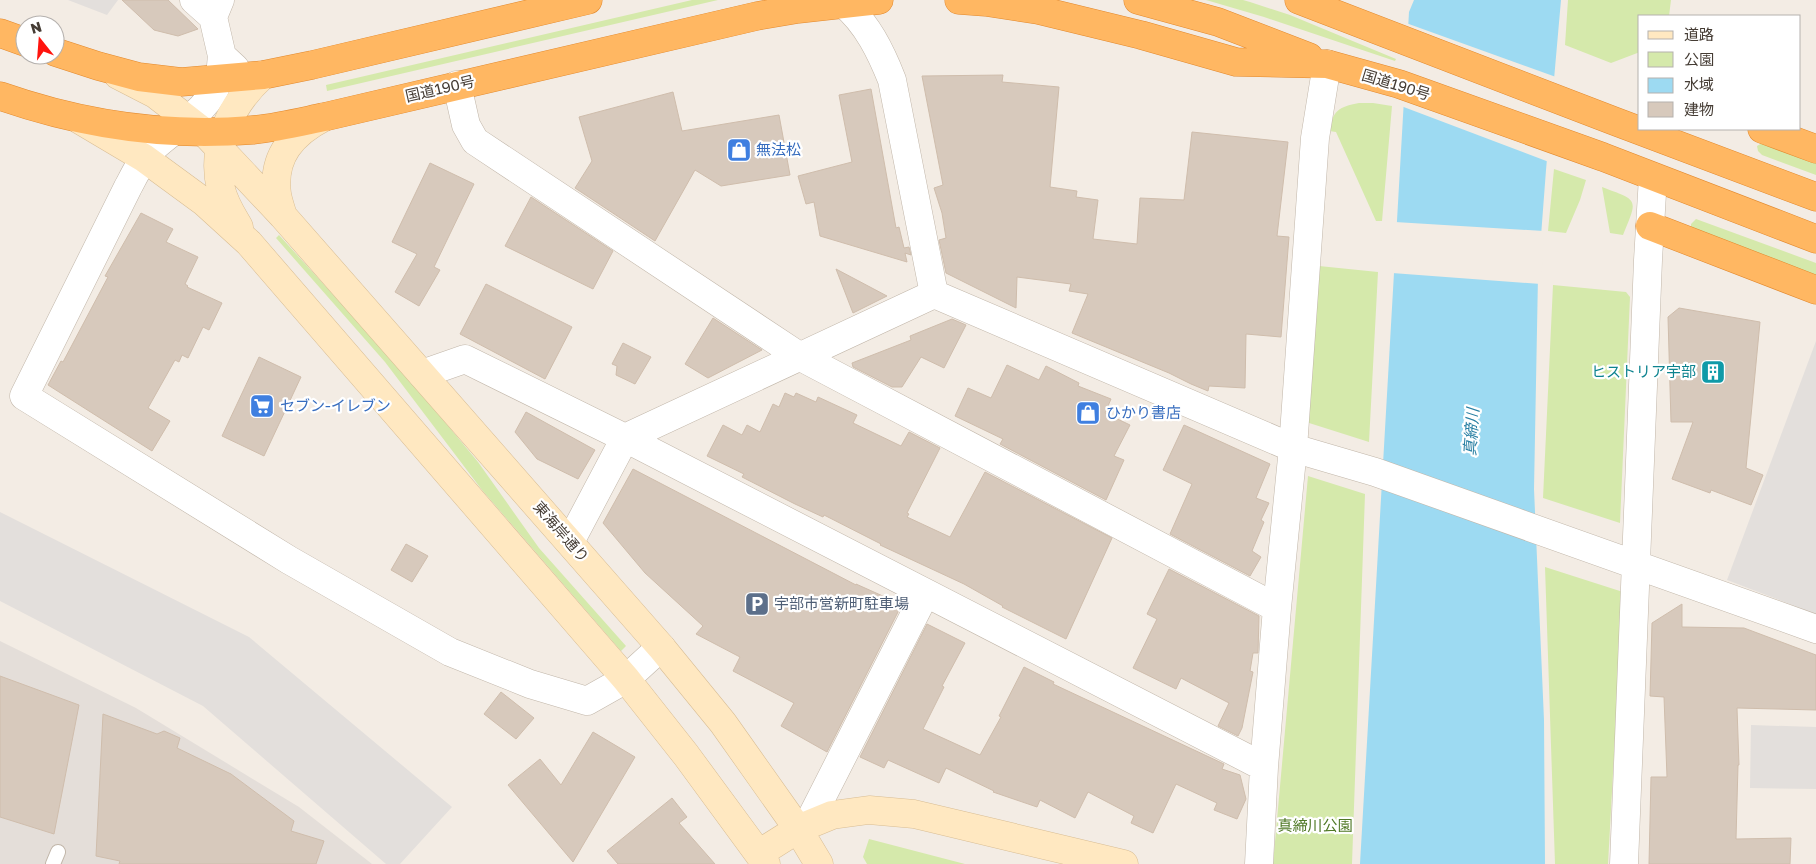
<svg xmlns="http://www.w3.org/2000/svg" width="1816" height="864" viewBox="0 0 1816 864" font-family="'Golos Text','Noto Sans JP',sans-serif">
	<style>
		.industrial { fill: #e4ded9 }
		.green { fill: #d5e9ab }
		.parking { fill: #e3dfdc }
		.water { fill: #9ddaf2 }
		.pier { fill: #f3ece4 }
		.building { fill: #d7c9bc; stroke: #cfbdac }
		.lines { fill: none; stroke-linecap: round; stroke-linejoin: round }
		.lane-casing { stroke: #c1b6a9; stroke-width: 16 }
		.street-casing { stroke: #c1b6a9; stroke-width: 29 }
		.secondary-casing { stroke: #d8bd94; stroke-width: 29 }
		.highway-casing { stroke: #e2892e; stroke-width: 29 }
		.lane { stroke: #fff; stroke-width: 14 }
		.street { stroke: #fff; stroke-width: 28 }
		.secondary { stroke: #ffe8c1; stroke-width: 28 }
		.highway { stroke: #ffb762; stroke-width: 28 }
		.labels { text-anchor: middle; stroke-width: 4.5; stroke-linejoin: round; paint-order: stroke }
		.street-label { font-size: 15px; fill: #453c34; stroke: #fff }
		.shop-label { font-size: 15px; fill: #366cbe; stroke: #fff; text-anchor: start }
		.culture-label { font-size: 15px; fill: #0d838f; stroke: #fff; text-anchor: end }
		.service-label { font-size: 15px; fill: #4e5e75; stroke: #fff; text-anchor: start }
		.park-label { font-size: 15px; fill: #4f7825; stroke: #fff }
		.water-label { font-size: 16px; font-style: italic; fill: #287fa3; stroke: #fff }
	</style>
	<rect width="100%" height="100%" fill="#f3ece4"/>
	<!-- industrial -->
	<path class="industrial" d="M0,641L136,708L299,807L372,864H0Z"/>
	<!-- green -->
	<path class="green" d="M692,0H718L327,91L326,85Z
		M1206,0H1243L1250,2L1290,15L1396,59L1395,61L1264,17Z
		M1568,0H1671L1669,16H1640V52L1611,63L1565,45Z
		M1359,103H1373L1392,106L1382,221H1376L1336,132L1329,131C1333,111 1338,107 1359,103Z
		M1764,142L1816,161V175L1762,155L1758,151L1757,146Z
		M1554,169L1586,180L1580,200L1566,233L1548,231Z
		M1602,187C1639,201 1638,198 1623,235L1610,233Z
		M1696,219L1816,263V277L1691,228V224Z
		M279,235L406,375L478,462L539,548L626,646L621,651L482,490L385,362L276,238Z
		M1319,266L1378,272L1369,442L1306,422Z
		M1553,285L1626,292L1630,297L1620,523L1543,498Z
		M1308,476L1365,494L1352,864H1273Z
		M1545,567L1623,592L1608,864H1555Z
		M869,839L965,864H867L863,857Z"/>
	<!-- parking -->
	<path class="parking" d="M68,0H118L107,15Z
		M1816,341V614L1727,580Z
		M0,512L249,637L452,807L400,864H386L203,706L0,601Z
		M1751,725L1816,727V789L1750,788Z"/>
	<!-- water -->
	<path class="water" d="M1414,0H1561L1546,170L1538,276L1534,489L1544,720L1545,864H1360L1409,12Z"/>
	<!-- pier -->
	<path class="pier" d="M1406,23L1556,77L1549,162L1401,106Z
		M1395,222L1544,231L1541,284L1392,273Z"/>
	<!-- building -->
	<path class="building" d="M122,0H168L198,29L178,36L154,30Z
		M1003,75L1002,82L1059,87L1050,187L1077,191L1076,197L1098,200L1093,239L1137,244L1140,198L1184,200L1192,132L1288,142L1277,236L1289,237L1281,337L1246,334L1245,388L1209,386L1208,391L1191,384L1169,373L1072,333L1088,294L1069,291L1071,284L1017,277L1016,308L946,273L939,240L946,238L942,213L934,188L943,185L922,76Z
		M871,89L896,228L899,227L904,248L909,247L911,255L905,253L907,262L820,236L814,202L806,204L798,176L852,162L839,95Z
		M673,92L682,131L779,115L790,175L721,186L695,170L655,241L575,188L592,161L579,117Z
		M430,163L474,184L434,267L440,270L419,306L395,292L417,254L392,242Z
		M531,197L613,251L593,289L505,246Z
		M141,213L173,229L166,242L198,257L185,284L188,286L187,287L222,303L209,330L203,327L188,358L182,355L179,362L175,360L148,408L170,421L152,451L48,385L61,361L63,362L108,277L105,276Z
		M836,269L887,296L853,313Z
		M486,284L572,327L545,379L460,334Z
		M1679,308L1760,322L1746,468L1763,475L1751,505L1711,490L1710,493L1672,479L1693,422H1671L1668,317Z
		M713,318L762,350L708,378L685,364Z
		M952,319L966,325L944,368L921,357L902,387H892L853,367L852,363L911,340L910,336Z
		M623,343L651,357L635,384L616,375L617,366L612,364Z
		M259,357L301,377L264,456L222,436Z
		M1007,365L1039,380L1046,366L1079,383L1078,386L1111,399L1105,413L1130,425L1114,456L1124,460L1106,500L1000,444L1003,439L955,416L968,388L991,398Z
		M785,393L794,397L796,393L816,402L818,397L857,415L853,423L901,446L909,432L940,448L907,513L909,514L907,517L950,537L985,472L1112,538L1066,639L1002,607L1003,606L964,584L880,545L881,544L824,515L823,517L795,504L742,477L744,474L707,456L723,425L742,435L747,425L760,432L773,404L779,407Z
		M526,412L595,450L578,479L537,459L515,432Z
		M1184,425L1270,464L1256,498L1269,503L1261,520L1264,522L1252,551L1261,557L1250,576L1170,534L1192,484L1163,470Z
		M633,469L856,585V584L885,597L884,600L900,608L827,752L781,726L794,703L733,671L740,657L696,634L703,626L645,573L603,523Z
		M406,544L428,556L412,582L391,570Z
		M1169,569L1259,616L1258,653H1253L1250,671L1253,672L1242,728L1238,736L1218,726L1229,703L1181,678L1176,689L1133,668L1157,619L1147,614Z
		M1682,604V627L1744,628L1816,655V710L1737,708L1739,765H1738L1736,839L1791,838L1790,864H1649L1651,777H1667L1664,697L1650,696L1652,623Z
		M927,624L965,643L942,686L944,687L923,729L980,755L1001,717L999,716L1024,667L1054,682L1053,684L1224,764L1222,769L1240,775L1246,799L1237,819L1214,810L1217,803L1176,784L1153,833L1131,823L1134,816L1088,792L1075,818L1040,800L1037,807L993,792L994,791L946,768L939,783L888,760L884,768L860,757Z
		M0,676L79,705L54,834L0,817Z
		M501,692L534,718L516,739L484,714Z
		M103,714L157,734L164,731L180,738L177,748L231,774L294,821L291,831L324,841L316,864H119L120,861L96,856Z
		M593,732L635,757L573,862L508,785L540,759L561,785Z
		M672,798L687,817L679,823L715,864H618L607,851Z"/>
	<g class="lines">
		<defs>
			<path id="lane" d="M53,864L58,852"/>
			<path id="street" d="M194,0L213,17
				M220,0L213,17L222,56L235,68
				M843,3C867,23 881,52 892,80L934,294
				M222,56C221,63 221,72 219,79C208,113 177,125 153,148C142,159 135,174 128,187L24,396L289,560L450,652L530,684L587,701L626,679L661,647
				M457,85L466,125L475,141L799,356L1277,608
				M422,374L465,359L625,438L1264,767
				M570,542L625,438L934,294L1293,448L1375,472L1816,629
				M808,824L925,594
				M1259,864L1264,767L1277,608L1293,448L1315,138L1327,64
				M1624,864L1648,260L1653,177"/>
			<path id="secondary" d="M118,75L155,94L204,132L283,216L661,647L723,723L798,829L819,864
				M80,120L144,158L204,202L249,243L626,679L686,755L766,864
				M283,216C281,209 278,201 277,194C272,156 293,133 324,117
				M239,227C232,215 224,203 221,189C210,146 232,103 263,75
				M760,853L798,829L832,815L869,810L914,814L1124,864"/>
			<path id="highway" d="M959,0L986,2L1038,10L1141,35L1236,62L1327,64L1399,84L1603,157L1816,239
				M1138,0L1218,22L1309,57
				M1299,0L1614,121L1816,197
				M0,33L25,42
				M55,52L98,66L139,77L181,82L263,75L312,65L588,0
				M0,96C80,124 167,137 252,130C276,128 300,122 324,117L757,16L798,9L879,0
				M1762,129L1816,149
				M1650,226L1816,290"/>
		</defs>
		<!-- lane casing -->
		<use href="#lane" class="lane-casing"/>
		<!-- street casing -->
		<use href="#street" class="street-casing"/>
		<!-- secondary casing -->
		<use href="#secondary" class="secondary-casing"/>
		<!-- highway casing -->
		<use href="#highway" class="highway-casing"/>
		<!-- lane -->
		<use href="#lane" class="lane"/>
		<!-- street -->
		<use href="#street" class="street"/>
		<!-- secondary -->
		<use href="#secondary" class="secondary"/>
		<!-- highway -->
		<use href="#highway" class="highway"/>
	</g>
	<!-- icons -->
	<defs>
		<symbol id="shop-square" viewBox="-11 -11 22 22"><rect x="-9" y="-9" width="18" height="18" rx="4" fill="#3f7fe0" stroke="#fff"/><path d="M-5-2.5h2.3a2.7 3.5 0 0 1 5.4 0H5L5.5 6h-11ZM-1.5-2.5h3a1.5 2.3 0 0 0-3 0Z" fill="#fff"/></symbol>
		<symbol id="building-square" viewBox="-11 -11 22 22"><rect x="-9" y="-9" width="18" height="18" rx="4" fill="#0f9aa8" stroke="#fff"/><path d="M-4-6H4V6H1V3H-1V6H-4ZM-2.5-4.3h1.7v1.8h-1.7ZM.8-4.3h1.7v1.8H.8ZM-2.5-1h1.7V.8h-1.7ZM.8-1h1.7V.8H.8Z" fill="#fff"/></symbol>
		<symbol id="supermarket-square" viewBox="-11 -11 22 22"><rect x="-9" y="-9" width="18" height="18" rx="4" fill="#3f7fe0" stroke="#fff"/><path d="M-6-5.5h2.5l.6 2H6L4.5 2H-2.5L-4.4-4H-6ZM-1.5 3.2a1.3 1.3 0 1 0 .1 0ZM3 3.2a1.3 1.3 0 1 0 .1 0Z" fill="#fff"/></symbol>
		<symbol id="parking-square" viewBox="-11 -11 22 22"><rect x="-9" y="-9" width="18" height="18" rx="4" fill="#5c6f8a" stroke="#fff"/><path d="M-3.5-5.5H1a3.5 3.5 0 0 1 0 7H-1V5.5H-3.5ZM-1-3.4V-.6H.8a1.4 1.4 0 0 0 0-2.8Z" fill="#fff"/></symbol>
	</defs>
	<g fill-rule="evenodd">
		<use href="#shop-square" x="725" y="136" width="28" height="28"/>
		<use href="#building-square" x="1699" y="358" width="28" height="28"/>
		<use href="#supermarket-square" x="248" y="392" width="28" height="28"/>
		<use href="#shop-square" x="1074" y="399" width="28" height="28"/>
		<use href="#parking-square" x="743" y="590" width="28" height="28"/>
	</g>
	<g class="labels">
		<!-- street labels -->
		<g class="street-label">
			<text transform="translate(1396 85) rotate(17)" y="5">国道190号</text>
			<text transform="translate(440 89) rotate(-13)" y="5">国道190号</text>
			<text transform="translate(561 532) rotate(49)" y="5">東海岸通り</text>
		</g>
		<!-- shop labels -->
		<g class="shop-label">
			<text x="756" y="155">無法松</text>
			<text x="280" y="411">セブン-イレブン</text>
			<text x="1106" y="418">ひかり書店</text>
		</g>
		<!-- culture labels -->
		<g class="culture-label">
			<text x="1696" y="377">ヒストリア宇部</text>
		</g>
		<!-- service labels -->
		<g class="service-label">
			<text x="774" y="609">宇部市営新町駐車場</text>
		</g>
		<!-- park labels -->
		<g class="park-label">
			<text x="1315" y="831">真締川公園</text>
		</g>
		<!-- water labels -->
		<g class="water-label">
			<text transform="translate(1471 432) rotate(-86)" y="6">真締川</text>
		</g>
	</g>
	<!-- legend -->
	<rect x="1638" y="15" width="162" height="115" fill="#ffffff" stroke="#b5b1ae"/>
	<rect x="1648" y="31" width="25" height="8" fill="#ffe8c1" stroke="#b5b1ae"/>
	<text x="1684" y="40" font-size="15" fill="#453c34">道路</text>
	<rect x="1648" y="52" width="25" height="15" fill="#d5e9ab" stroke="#b5b1ae"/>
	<text x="1684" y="65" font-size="15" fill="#453c34">公園</text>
	<rect x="1648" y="78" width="25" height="15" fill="#9ddaf2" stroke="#b5b1ae"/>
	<text x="1684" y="90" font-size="15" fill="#453c34">水域</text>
	<rect x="1648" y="102" width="25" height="15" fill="#d7c9bc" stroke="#b5b1ae"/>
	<text x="1684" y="115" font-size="15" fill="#453c34">建物</text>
	<!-- north arrow -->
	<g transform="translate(40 40) rotate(343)"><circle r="24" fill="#ffffff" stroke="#b5b1ae"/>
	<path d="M0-4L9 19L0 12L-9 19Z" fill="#ff140e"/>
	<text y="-8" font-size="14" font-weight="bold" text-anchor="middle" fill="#453c34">N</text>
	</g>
</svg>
